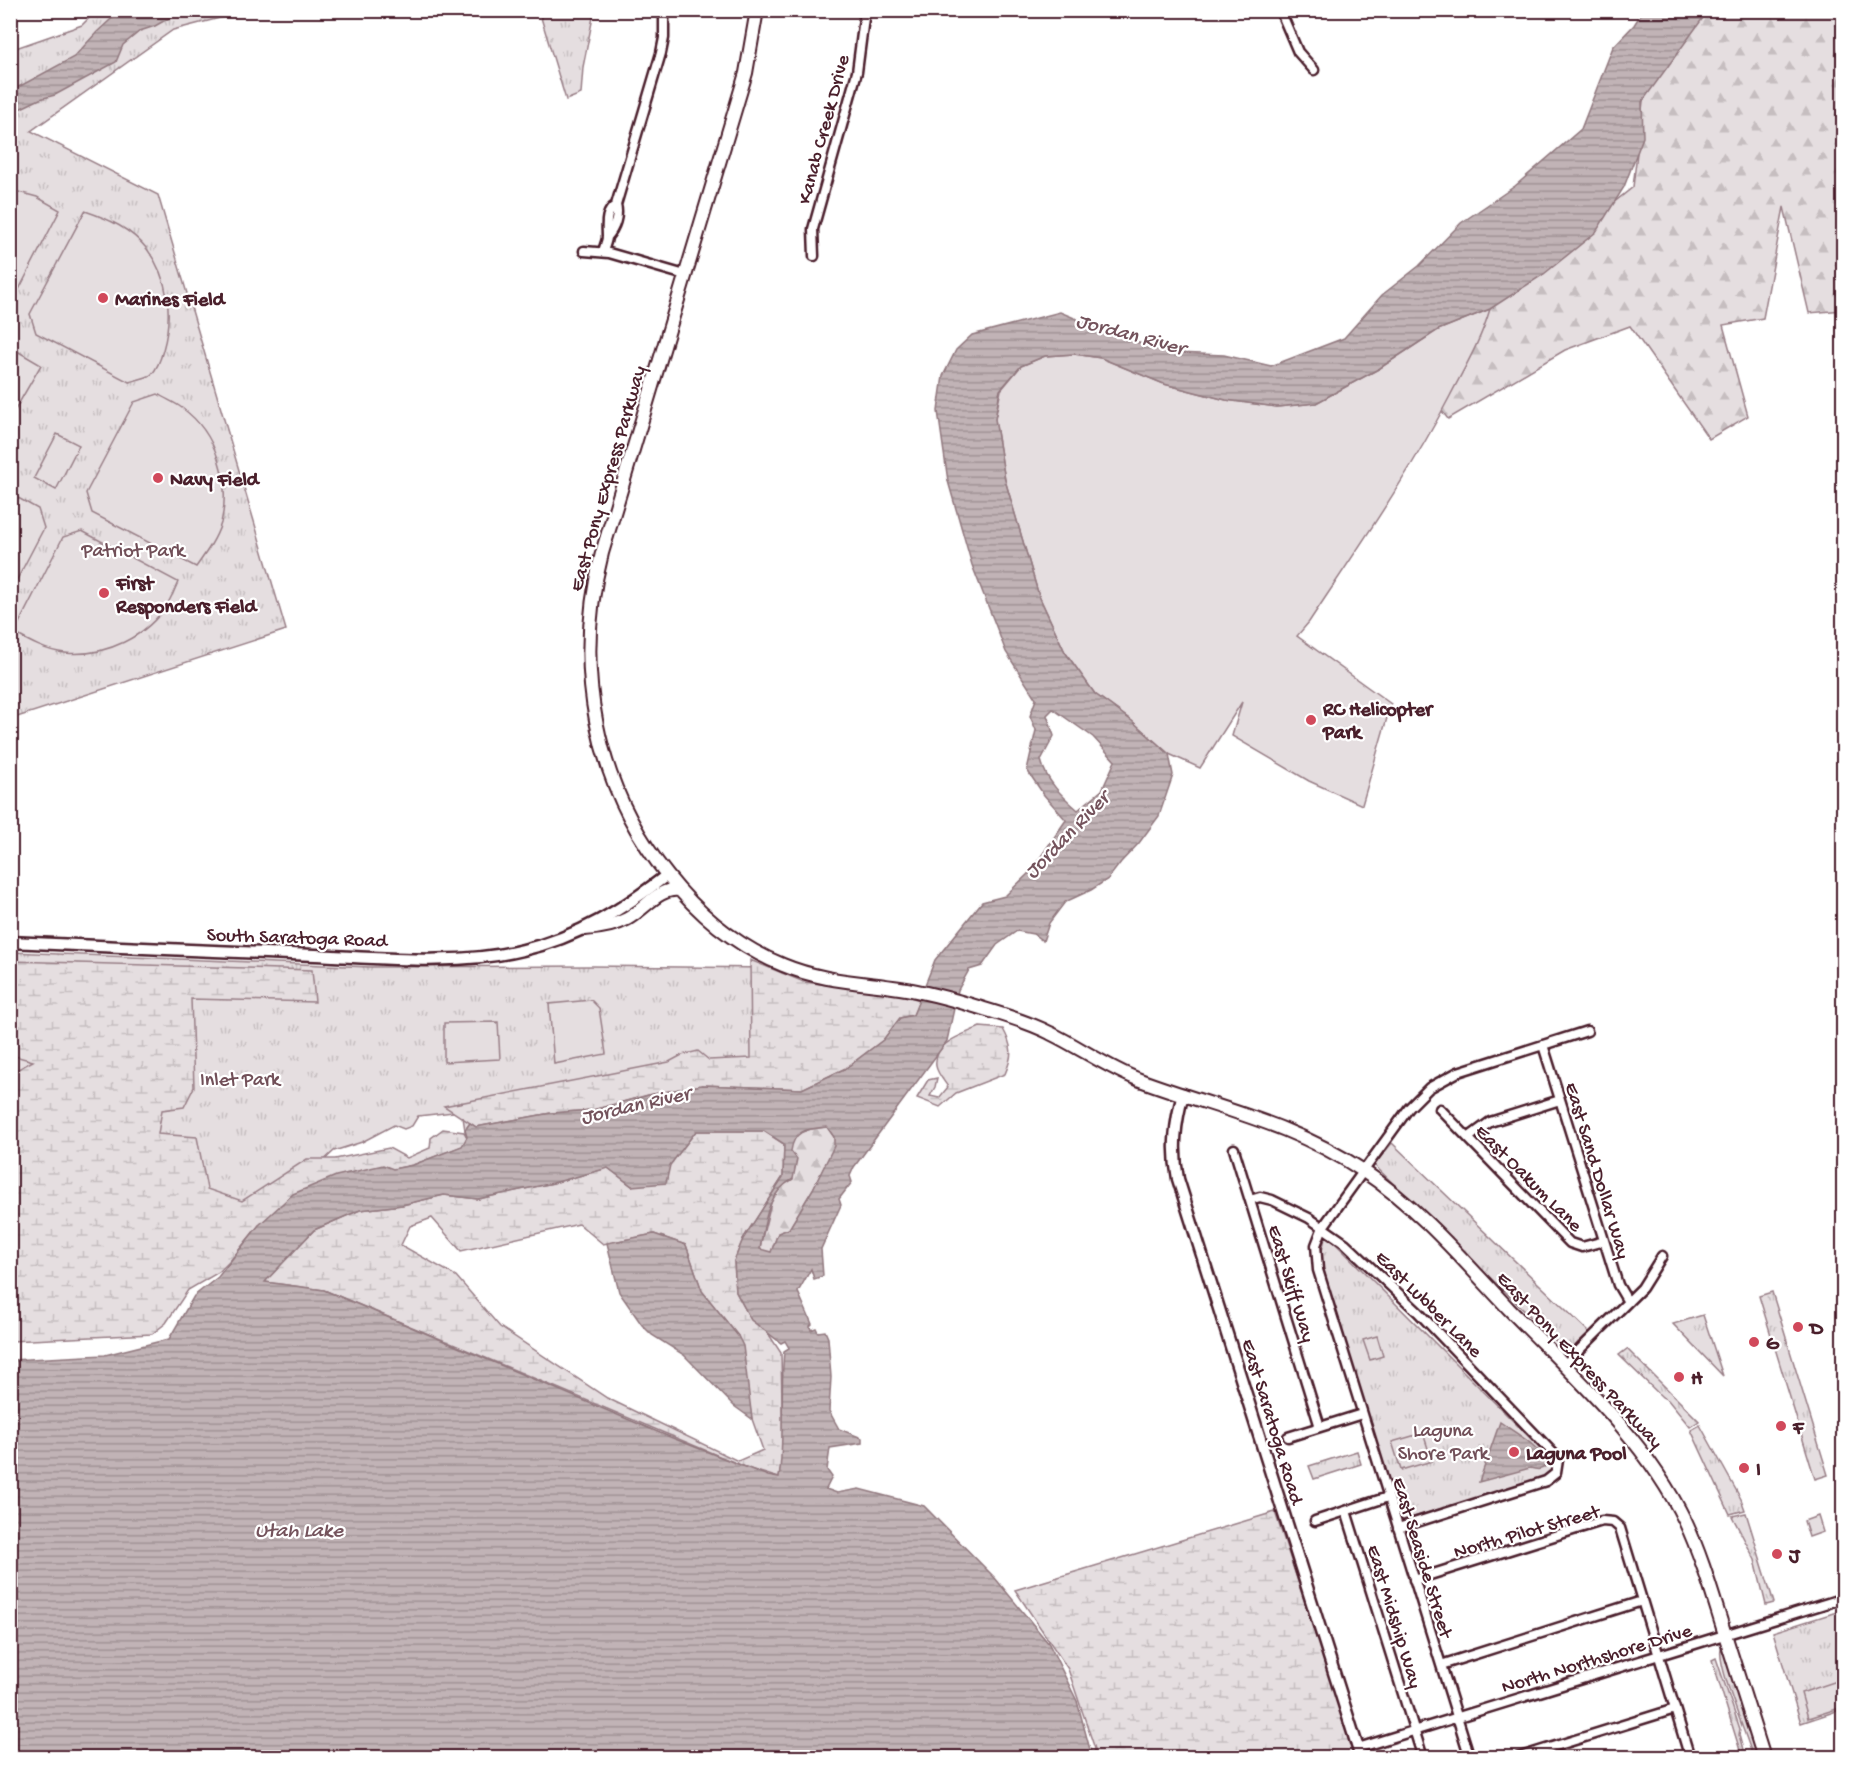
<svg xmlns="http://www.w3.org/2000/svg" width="1854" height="1768" viewBox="0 0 1854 1768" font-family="'Gochi Hand',sans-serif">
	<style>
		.grass { fill: url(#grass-tufts); stroke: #987e86; stroke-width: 1.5 }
		.forest { fill: url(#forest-firs); stroke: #987e86; stroke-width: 1.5 }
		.wetland { fill: url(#wetland-marsh); stroke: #987e86; stroke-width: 1.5; fill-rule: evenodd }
		.pitch { fill: #e5dee0; stroke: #987e86; stroke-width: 1.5 }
		.water { fill: url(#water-rules); stroke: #91787e; stroke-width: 1.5; fill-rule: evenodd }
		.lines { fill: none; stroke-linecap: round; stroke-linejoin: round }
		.minor-casing { stroke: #4a1f2b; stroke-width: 13 }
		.tertiary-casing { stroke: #4a1f2b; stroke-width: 15 }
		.secondary-casing { stroke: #4a1f2b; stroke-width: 16 }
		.minor { stroke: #fff; stroke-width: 8 }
		.tertiary { stroke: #fff; stroke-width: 10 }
		.secondary { stroke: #fff; stroke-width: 12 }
		.poi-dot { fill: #d1495b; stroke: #fff; stroke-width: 2 }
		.labels { text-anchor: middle; stroke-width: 4.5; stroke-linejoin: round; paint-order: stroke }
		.street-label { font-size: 20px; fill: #4a1f2b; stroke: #fff }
		.poi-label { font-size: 20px; font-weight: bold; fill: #4a1f2b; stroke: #fff; text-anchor: start }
		.park-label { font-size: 20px; fill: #714f58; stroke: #fff }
		.water-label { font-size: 21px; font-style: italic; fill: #74535c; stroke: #fff }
	</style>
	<defs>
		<pattern id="grass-tufts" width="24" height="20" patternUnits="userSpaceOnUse" patternTransform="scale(1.5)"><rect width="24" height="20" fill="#e5dee0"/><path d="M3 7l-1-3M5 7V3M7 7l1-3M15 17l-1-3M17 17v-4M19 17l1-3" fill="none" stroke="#c6bec0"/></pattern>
		<pattern id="forest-firs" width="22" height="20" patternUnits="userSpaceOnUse" patternTransform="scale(1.5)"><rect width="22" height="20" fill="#e5dee0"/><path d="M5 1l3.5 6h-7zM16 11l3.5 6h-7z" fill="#c6bec0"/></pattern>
		<pattern id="wetland-marsh" width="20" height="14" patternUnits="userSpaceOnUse" patternTransform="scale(1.5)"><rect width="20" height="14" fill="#e5dee0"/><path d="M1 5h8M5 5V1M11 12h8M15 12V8" fill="none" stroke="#c6bec0"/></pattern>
		<pattern id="water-rules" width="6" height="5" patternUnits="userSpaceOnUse" patternTransform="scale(1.5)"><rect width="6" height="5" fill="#c1b3b6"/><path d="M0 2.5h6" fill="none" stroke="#9f9194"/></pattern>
	</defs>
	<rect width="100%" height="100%" fill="#fff"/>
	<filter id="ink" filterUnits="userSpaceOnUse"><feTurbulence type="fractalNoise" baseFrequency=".0167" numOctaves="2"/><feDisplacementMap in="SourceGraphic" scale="12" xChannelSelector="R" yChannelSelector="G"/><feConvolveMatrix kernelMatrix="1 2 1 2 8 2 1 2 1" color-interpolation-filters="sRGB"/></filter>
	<g filter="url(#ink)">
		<!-- grass -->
		<path class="grass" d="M96,11H247L173,30L31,131L158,195L286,630L11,719L10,50L82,25Z
			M539,11H591L593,17L583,67L581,94L566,100Z
			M11,952L370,967L591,966L771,968L819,983L895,993L920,1000L883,1040L470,1123L465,1130L462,1111L418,1116L412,1126L404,1129L394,1125L362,1142L334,1151L264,1217L11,1099Z
			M1392,1143L1590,1333L1569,1354L1374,1165Z
			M1326,1234L1552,1460L1551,1475L1401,1521L1320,1259Z
			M1772,1292L1828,1475L1815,1479L1759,1296Z
			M1703,1315L1723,1376L1673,1324Z
			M1627,1349L1699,1421L1690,1427L1668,1400L1662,1397L1619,1355Z
			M1700,1425L1741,1499L1745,1510L1730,1514L1691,1430Z
			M1357,1451L1361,1464L1314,1479L1309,1466Z
			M1746,1513L1774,1603L1766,1605L1755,1560L1732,1516Z
			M1843,1610V1709L1801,1723L1773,1632Z
			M1721,1649L1725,1654L1757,1757H1753C1747,1736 1717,1666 1721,1649Z
			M1716,1658L1740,1729L1739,1735L1745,1757H1742L1712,1660Z"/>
		<!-- forest -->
		<path class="forest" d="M1692,11H1843V310L1809,313L1784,207L1763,318L1723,325L1748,416L1709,439L1630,326L1565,350L1448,419L1408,367L1633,187L1646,76Z
			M827,1127L834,1137L835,1146L813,1189L789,1229L778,1233L771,1253L759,1250L772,1199L782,1186L792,1141L799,1133L811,1129Z"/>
		<!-- wetland -->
		<path class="wetland" d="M750,960L804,982L895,993L920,1000L913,1015L900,1018L883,1040L846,1068L802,1089L702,1085L648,1095L593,1110L551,1113L476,1127L444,1106L669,1062L682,1055L698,1051L709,1060L751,1058Z
			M11,961L312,970L315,1002L191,999L194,1087L184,1107L162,1110L158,1134L197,1137L207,1189L242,1201L307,1159H335L389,1148L407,1158L430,1148L431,1138L443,1129L464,1132L467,1137L463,1146L413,1165L393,1169L259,1225L230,1261L219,1272L188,1290L166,1323L152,1334L11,1341V1073L33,1061L11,1055Z
			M980,1027L1003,1029C1013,1047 1013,1055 1005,1074L956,1093L940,1107L917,1098L928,1080L937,1078L935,1087L930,1096L939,1098L948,1087C944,1081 937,1073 936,1066C933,1042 963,1035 980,1027Z
			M696,1131H764L784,1144L783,1177L743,1239L734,1261L736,1292L751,1320L768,1333L781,1353L783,1454L779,1478L750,1469L324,1290L264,1282L314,1230L360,1210L402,1205L444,1195L478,1199L553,1183L608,1168L632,1186L670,1165ZM432,1218L461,1251L579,1224L603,1244L654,1234L686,1245L702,1291L738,1336L752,1419L763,1450L738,1461L607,1398L500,1327L456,1276L401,1245L410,1226Z
			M1275,1512L1356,1757H1094L1095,1749L1068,1669L1015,1590Z"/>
		<!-- pitch -->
		<path class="pitch" d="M11,190L37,197L60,210L11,305Z
			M85,211C109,219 131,229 147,249C169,279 173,315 163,350C161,358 157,369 151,375C146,378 135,380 129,382L36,333L30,314Z
			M1490,309C1481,340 1465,367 1450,396C1409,475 1358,548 1309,622L1297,636L1391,704L1362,805L1309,781L1232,736L1242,702L1200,768L1169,754L1132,721L1095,694L1065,652L1039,596L1005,480L995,419L1001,390L1021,366L1045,356L1074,354L1101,358L1164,384L1226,400L1277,407L1316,403L1380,368L1438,330Z
			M17,351L41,365L15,410L11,408V363Z
			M158,394C165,399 174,402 182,408C217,433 231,482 221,523C216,539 206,553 196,567L92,513L86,493L134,402Z
			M57,434L79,445L56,490L34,478Z
			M11,494L38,509L44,528L11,591Z
			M82,531L178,582C175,589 172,596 168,603C147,637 105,657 65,653C46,651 30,642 14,633L63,537Z
			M591,1000L599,1008L606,1054L554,1064L549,1004Z
			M498,1022L500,1059L444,1062V1023Z
			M1377,1336L1383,1356L1370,1360L1363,1340Z
			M1423,1433L1432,1461L1401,1470L1392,1442Z
			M1818,1516L1823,1532L1809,1537L1804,1521Z
			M1843,1679V1707L1808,1718L1801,1693Z"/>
		<!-- water -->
		<path class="water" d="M121,10L182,11L155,26L140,31L123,45L116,62L55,95L40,99L11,113V91L74,57L97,32Z
			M1643,11H1708L1642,102L1643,137L1624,187L1596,232L1544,274L1490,309L1438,330L1380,368L1316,403L1277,407L1226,400L1164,384L1101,358L1074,354L1045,356L1021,366L1000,390L995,419L1005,480L1039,596L1065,652L1095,694L1132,721L1169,754L1173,775L1159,816L1139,843L1121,862L1108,879L1091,890L1065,902L1049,923L1043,941L1033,934L1017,931L997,945L982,966L969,970L958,990L947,1041L854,1167L850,1176L852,1182L839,1199L841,1205L821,1249L823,1276L814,1279L811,1269L798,1292L812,1324L810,1326L811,1330L816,1328L818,1332L825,1331L828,1338L831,1377L829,1411L839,1429L862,1438V1443L830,1448L827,1470L832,1477L826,1489L837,1493L859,1489L924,1506L995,1578L1049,1644L1077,1701L1092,1757L11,1758V1360L105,1355L169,1339L194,1296L218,1277L259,1225L293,1194L336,1176L383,1165L393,1169L413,1165L462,1146L467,1137L465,1130L470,1123L476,1127L551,1113L593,1110L649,1095L702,1085L802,1089L846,1068L883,1040L900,1018L913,1015L935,960L982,902L1005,896L1031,871L1066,820L1044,795L1027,770L1036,730L1030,716L1036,699L1006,652L972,565L948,481L938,411L943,376L956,350L972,335L1060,312L1128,340L1176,353L1224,355L1271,366L1344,338L1382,295L1419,266L1461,223L1515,186L1581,129L1613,47L1634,25ZM1053,709L1093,737L1115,761L1102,790L1078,810C1062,796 1046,781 1041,760L1054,736L1047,715ZM827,1127L834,1137V1146L813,1189L789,1229L778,1233L771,1252L760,1249C765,1222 766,1194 793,1179L797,1159L791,1151C794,1129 808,1129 827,1127ZM696,1131H764L784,1144L783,1177L743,1239L734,1261L736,1292L751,1320L781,1343L785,1341L789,1348L784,1351C780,1393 785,1436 779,1478L768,1476L660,1433L324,1290L265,1282L314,1230L360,1210L402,1205L444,1195L478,1199L553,1183L608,1168L632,1186L666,1183L670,1165Z
			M654,1234L686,1245L702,1291L738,1336L743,1346L752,1419L734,1406L684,1355L652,1335L642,1325L619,1292L607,1243Z
			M1500,1422C1514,1432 1543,1448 1547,1464C1542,1471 1537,1470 1530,1468L1479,1482Z"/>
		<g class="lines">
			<defs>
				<path id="minor" d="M1280,10L1298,52L1314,70
					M607,237C615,228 619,216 616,205L661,53L664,38V10
					M584,251L609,253L685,275
					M603,252C604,247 607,241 607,237C607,225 604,213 616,205
					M814,256L813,229L857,72L865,10
					M1543,1045L1618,1285L1628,1302
					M1440,1109L1570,1243L1582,1247L1604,1241
					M1468,1138L1490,1122L1560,1100
					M1234,1149L1320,1427
					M1250,1200L1260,1197L1272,1200L1309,1218L1345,1243L1418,1312L1553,1453L1558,1460L1556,1473L1546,1481L1398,1528
					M1564,1365L1642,1288L1662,1256
					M1288,1437L1362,1414
					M1346,1511L1423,1758
					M1315,1521L1388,1497
					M1414,1580L1602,1521L1613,1522L1620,1528L1690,1758
					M1441,1665L1642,1601
					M1358,1748L1844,1598
					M1470,1758L1318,1270L1316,1245L1323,1227L1409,1108L1429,1088L1458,1072L1587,1031
					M1517,1758L1675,1709"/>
				<path id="tertiary" d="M10,942C112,947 213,951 315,955C382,958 458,966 523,950C579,937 623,909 667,875
					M1183,1094C1175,1123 1172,1149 1178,1179L1361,1758"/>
				<path id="secondary" d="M757,10L746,73L602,553C573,666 594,784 668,876C699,915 736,946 783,965C821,981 860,982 900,988C927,992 955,1000 981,1008C1004,1015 1029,1022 1050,1033C1081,1048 1108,1068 1140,1080C1218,1109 1290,1122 1362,1170C1418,1207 1463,1260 1509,1309C1573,1375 1644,1437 1685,1521C1701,1555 1711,1590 1722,1625C1736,1669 1750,1713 1764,1758
					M585,929C599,928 614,926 627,919C644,910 659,887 679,890"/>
			</defs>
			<!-- minor casing -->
			<use href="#minor" class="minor-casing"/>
			<!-- tertiary casing -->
			<use href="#tertiary" class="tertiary-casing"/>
			<!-- secondary casing -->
			<use href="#secondary" class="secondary-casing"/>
			<!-- minor -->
			<use href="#minor" class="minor"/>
			<!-- tertiary -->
			<use href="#tertiary" class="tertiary"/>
			<!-- secondary -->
			<use href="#secondary" class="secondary"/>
		</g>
	</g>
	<!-- markers -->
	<g class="poi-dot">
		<circle cx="103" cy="298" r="6"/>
		<circle cx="158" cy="478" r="6"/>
		<circle cx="104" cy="593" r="6"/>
		<circle cx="1311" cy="720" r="6"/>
		<circle cx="1798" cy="1327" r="6"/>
		<circle cx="1754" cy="1342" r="6"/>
		<circle cx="1679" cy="1377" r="6"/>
		<circle cx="1781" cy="1426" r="6"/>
		<circle cx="1514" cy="1452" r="6"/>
		<circle cx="1744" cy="1468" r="6"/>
		<circle cx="1777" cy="1554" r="6"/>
	</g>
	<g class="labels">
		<!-- street labels -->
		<g class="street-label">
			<text transform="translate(822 129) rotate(-75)" y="7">Kanab Creek Drive</text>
			<text transform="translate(606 478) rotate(-74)" y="7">East Pony Express Parkway</text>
			<text transform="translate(297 936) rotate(2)" y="7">South Saratoga Road</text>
			<text transform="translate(1599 1170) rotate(73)" y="7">East Sand Dollar Way</text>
			<text transform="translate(1530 1177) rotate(45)" y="7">East Oakum Lane</text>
			<text transform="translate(1293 1283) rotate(73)" y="7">East Skiff Way</text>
			<text transform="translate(1430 1303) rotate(45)" y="7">East Lubber Lane</text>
			<text transform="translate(1581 1359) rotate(47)" y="7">East Pony Express Parkway</text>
			<text transform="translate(1274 1421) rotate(73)" y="7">East Saratoga Road</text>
			<text transform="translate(1526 1530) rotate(-16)" y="7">North Pilot Street</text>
			<text transform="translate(1424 1557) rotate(73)" y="7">East Seaside Street</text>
			<text transform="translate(1396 1616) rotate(73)" y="7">East Midship Way</text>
			<text transform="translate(1596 1657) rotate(-17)" y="7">North Northshore Drive</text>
		</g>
		<!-- poi labels -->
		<g class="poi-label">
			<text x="115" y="305">Marines Field</text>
			<text x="170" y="485">Navy Field</text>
			<text x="116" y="589">First<tspan x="116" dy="23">Responders Field</tspan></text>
			<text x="1323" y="715">RC Helicopter<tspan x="1323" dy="23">Park</tspan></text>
			<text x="1810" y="1334">D</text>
			<text x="1766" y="1349">G</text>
			<text x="1691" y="1384">H</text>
			<text x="1793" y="1433">F</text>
			<text x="1526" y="1459">Laguna Pool</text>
			<text x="1756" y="1475">I</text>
			<text x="1789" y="1561">J</text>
		</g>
		<!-- park labels -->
		<g class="park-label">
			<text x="133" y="556">Patriot Park</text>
			<text x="240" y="1085">Inlet Park</text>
			<text x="1443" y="1436">Laguna<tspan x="1443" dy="23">Shore Park</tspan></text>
		</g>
		<!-- water labels -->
		<g class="water-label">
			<text transform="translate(1131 333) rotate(15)" y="7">Jordan River</text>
			<text transform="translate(1066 834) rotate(-46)" y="7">Jordan River</text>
			<text transform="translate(635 1104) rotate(-13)" y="7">Jordan River</text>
			<text x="299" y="1536">Utah Lake</text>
		</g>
	</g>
	<!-- margin -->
	<rect width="1854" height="1768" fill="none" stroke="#fff" stroke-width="36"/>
	<rect x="18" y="18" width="1818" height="1732" fill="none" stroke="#4a1f2b" stroke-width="2" filter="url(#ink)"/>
</svg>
